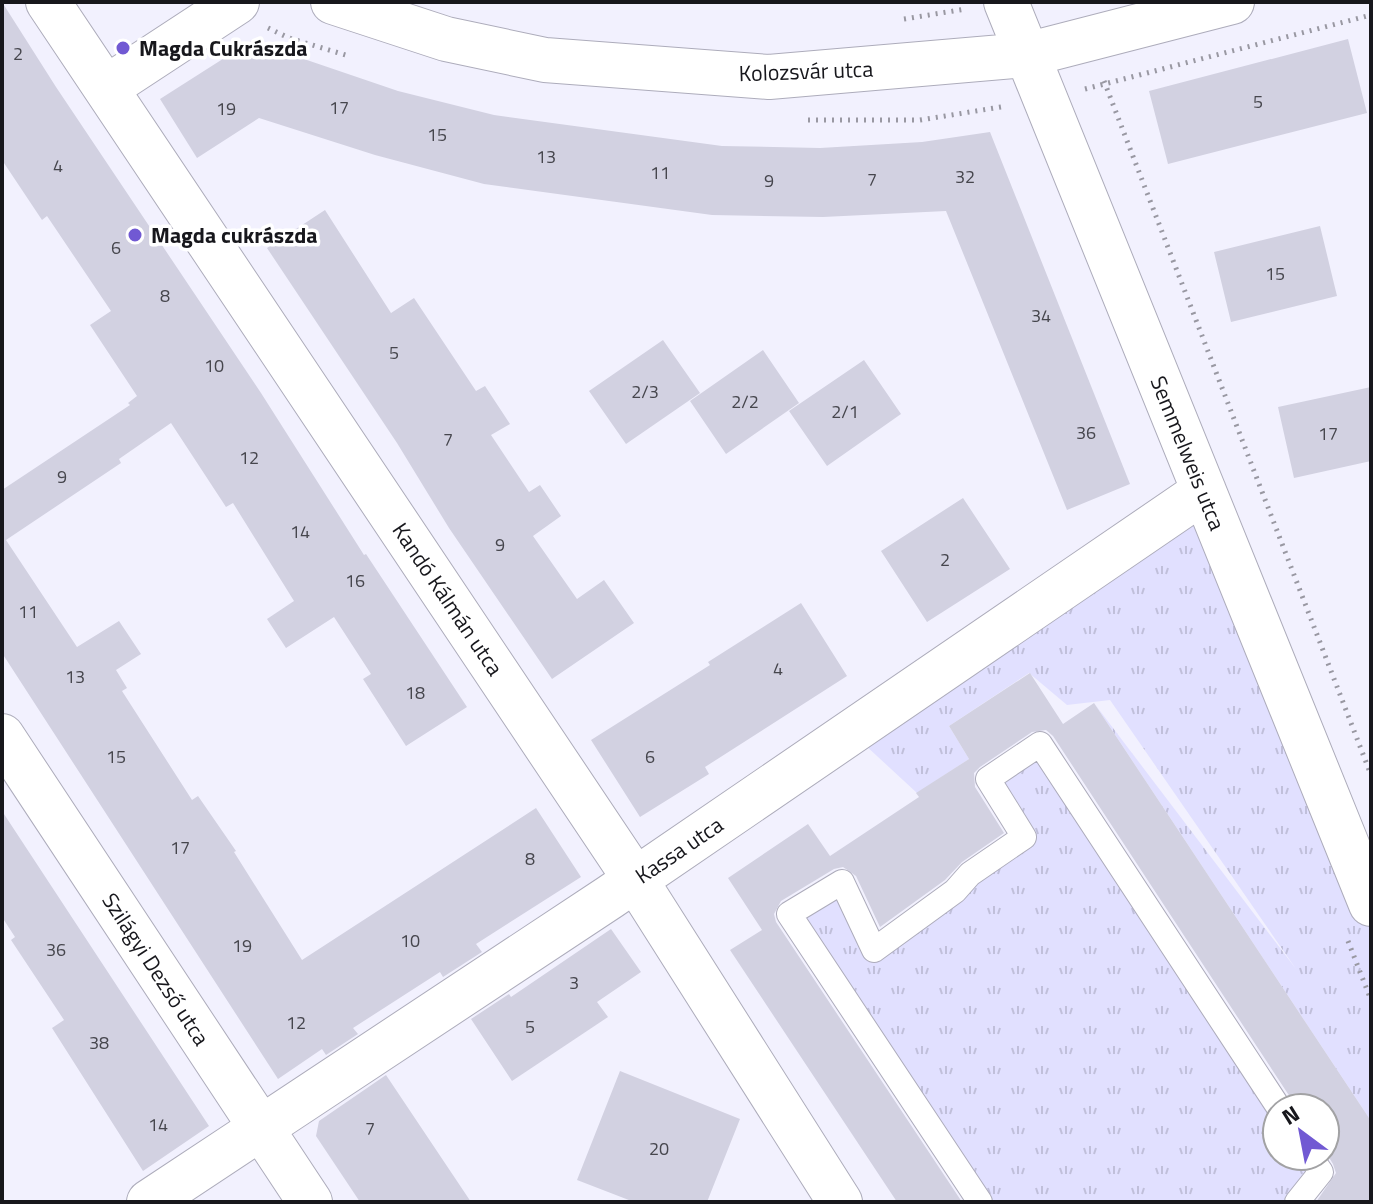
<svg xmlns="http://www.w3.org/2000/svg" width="1373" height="1204" viewBox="0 0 1373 1204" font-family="'Titillium Web',sans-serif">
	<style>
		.grass { fill: url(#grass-tufts) }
		.building { fill: #d2d1e1 }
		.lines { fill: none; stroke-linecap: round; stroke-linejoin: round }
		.lane-casing { stroke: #adacbb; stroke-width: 26 }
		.street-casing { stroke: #adacbb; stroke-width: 46 }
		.path { stroke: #9998a2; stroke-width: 5; stroke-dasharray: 2 6; stroke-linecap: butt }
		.lane { stroke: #fff; stroke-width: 24 }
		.street { stroke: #fff; stroke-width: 44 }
		.poi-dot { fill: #7159d3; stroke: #fff; stroke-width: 3 }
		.labels { text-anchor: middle; stroke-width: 7; stroke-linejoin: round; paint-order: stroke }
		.number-label { font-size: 18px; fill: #46464d }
		.poi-label { font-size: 22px; font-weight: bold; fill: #17171c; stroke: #fff; text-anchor: start }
		.street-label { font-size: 22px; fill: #17171c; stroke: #fff }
	</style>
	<defs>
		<pattern id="grass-tufts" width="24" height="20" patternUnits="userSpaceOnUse" patternTransform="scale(2)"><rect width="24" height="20" fill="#e1e0ff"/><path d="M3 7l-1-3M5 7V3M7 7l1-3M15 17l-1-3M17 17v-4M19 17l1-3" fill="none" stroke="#c0bfda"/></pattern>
	</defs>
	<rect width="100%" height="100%" fill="#f2f1fe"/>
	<!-- grass -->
	<path class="grass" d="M1204,491L1371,904V1121L1094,703L1296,969L1110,700L1067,705L1029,673L949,726L969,759L917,793L851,732Z
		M1040,744L1277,1108V1156H1310L1321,1172L1297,1202H980L789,914L842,882L874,949L1024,837L988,779Z"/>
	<!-- building -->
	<path class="building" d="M2,2L56,87L261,393L364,555L366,554L467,707L406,746L363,679L371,674L334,617L286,648L267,619L294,601L233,503L226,507L171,423L119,459L121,463L6,540L77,647L119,621L141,654L116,670L127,688L122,691L192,800L198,796L236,851L234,852L302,960L536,808L581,877L476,944L482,952L443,977L440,972L353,1028L358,1034L326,1055L322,1049L278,1079L2,653V490L130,405L128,403L137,396L90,325L111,311L47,216L42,220L2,160Z
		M1348,39L1367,113L1168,164L1149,91Z
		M251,41L398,91L494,115L722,146L820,148L922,142L990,132L1130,484L1067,510L946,211L823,217L712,215L484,184L375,155L259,118L197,158L160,99Z
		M325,210L391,313L414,298L476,391L485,386L510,424L491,435L529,492L540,485L561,516L533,536L577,599L604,580L634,623L552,679L449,528L397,443L267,248Z
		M1320,226L1337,296L1231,322L1214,252Z
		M663,340L700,393L626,444L589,391Z
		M763,350L799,403L726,454L690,401Z
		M864,360L901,414L827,466L789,411Z
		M1371,387V461L1294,478L1278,407Z
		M963,498L1010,569L927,622L881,551Z
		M801,603L847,676L705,767L709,774L640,817L591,740L710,665L708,662Z
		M1030,673L1063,724L1094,703L1371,1121V1202H1316L1336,1173L1333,1164L1325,1151V1108H1294L1292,1100L1053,736L1046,730L1032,732L980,767L974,773L975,787L1004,833L962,862L945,880L880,927L856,876L843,867L834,869L781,901L774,914L776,922L962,1202H897L730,950L762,930L728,878L808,824L830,856L919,797L916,793L969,759L949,726Z
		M2,811L209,1126L143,1171L52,1028L64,1020L11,940L15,937L2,917Z
		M611,929L641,972L597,1002L608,1017L512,1081L471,1019L509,994L511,997Z
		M620,1071L740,1119L707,1202H634L577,1180Z
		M386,1075L471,1202H360L316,1136L319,1121Z"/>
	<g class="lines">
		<defs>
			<path id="lane" d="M980,1202L789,914L842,882L874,950L955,891L970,874L1024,837L988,779L1040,744L1279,1108
				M1297,1202L1321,1172L1310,1156"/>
			<path id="street" d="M48,2L635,879L840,1202
				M333,2L446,39L545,60L769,77L1026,55L1232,2
				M1006,2L1371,904
				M106,88L237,2
				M2,736L310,1202
				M149,1202L610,897L1204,491"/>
		</defs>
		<!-- lane casing -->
		<use href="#lane" class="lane-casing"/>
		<!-- street casing -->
		<use href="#street" class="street-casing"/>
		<!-- path -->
		<path class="path" d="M904,19L966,9
			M268,28L289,38L349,56
			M1104,81L1371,775
			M1085,89L1371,15
			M808,120H920L1001,107
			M1348,941L1371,1000"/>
		<!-- lane -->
		<use href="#lane" class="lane"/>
		<!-- street -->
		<use href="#street" class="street"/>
	</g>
	<!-- markers -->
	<g class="poi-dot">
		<circle cx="123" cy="48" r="8"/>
		<circle cx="135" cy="235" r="8"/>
	</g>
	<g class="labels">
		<!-- number labels -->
		<g class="number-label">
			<text x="18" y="60">2</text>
			<text x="1258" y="108">5</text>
			<text x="339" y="114">17</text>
			<text x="226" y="115">19</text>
			<text x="437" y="141">15</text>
			<text x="546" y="163">13</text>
			<text x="58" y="172">4</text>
			<text x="660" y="179">11</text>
			<text x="965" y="183">32</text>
			<text x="872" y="186">7</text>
			<text x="769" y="187">9</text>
			<text x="116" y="254">6</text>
			<text x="1275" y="280">15</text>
			<text x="165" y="302">8</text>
			<text x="1041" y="322">34</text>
			<text x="394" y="359">5</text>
			<text x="214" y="372">10</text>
			<text x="645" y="398">2/3</text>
			<text x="745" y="408">2/2</text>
			<text x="845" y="418">2/1</text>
			<text x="1086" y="439">36</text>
			<text x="1328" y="440">17</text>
			<text x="448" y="446">7</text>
			<text x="249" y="464">12</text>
			<text x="62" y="483">9</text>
			<text x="300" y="538">14</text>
			<text x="500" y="551">9</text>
			<text x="945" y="566">2</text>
			<text x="355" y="587">16</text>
			<text x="28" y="618">11</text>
			<text x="778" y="675">4</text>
			<text x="75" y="683">13</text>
			<text x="415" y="699">18</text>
			<text x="116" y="763">15</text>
			<text x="650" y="763">6</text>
			<text x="180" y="854">17</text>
			<text x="530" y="865">8</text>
			<text x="410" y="947">10</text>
			<text x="242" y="952">19</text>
			<text x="56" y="956">36</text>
			<text x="574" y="989">3</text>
			<text x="296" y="1029">12</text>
			<text x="530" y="1033">5</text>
			<text x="99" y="1049">38</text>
			<text x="158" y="1131">14</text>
			<text x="370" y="1135">7</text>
			<text x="659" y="1155">20</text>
		</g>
		<!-- poi labels -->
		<g class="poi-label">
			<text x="139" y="56">Magda Cukrászda</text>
			<text x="151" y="243">Magda cukrászda</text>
		</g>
		<!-- street labels -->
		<g class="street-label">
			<text transform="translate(806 71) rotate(-2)" y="8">Kolozsvár utca</text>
			<text transform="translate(1188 453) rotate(68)" y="8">Semmelweis utca</text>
			<text transform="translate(448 599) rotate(56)" y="8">Kandó Kálmán utca</text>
			<text transform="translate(679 850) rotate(-34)" y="8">Kassa utca</text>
			<text transform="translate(156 969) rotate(57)" y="8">Szilágyi Dezső utca</text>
		</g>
	</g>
	<!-- border -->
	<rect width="1373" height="1204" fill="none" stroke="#17171c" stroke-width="8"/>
	<!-- north arrow -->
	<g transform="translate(1301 1132) rotate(328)"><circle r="38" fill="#ffffff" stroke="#a2a2a4" stroke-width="2"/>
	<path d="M0-6L14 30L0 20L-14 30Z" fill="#7159d3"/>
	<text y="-12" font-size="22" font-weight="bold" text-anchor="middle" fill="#17171c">N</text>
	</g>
</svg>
